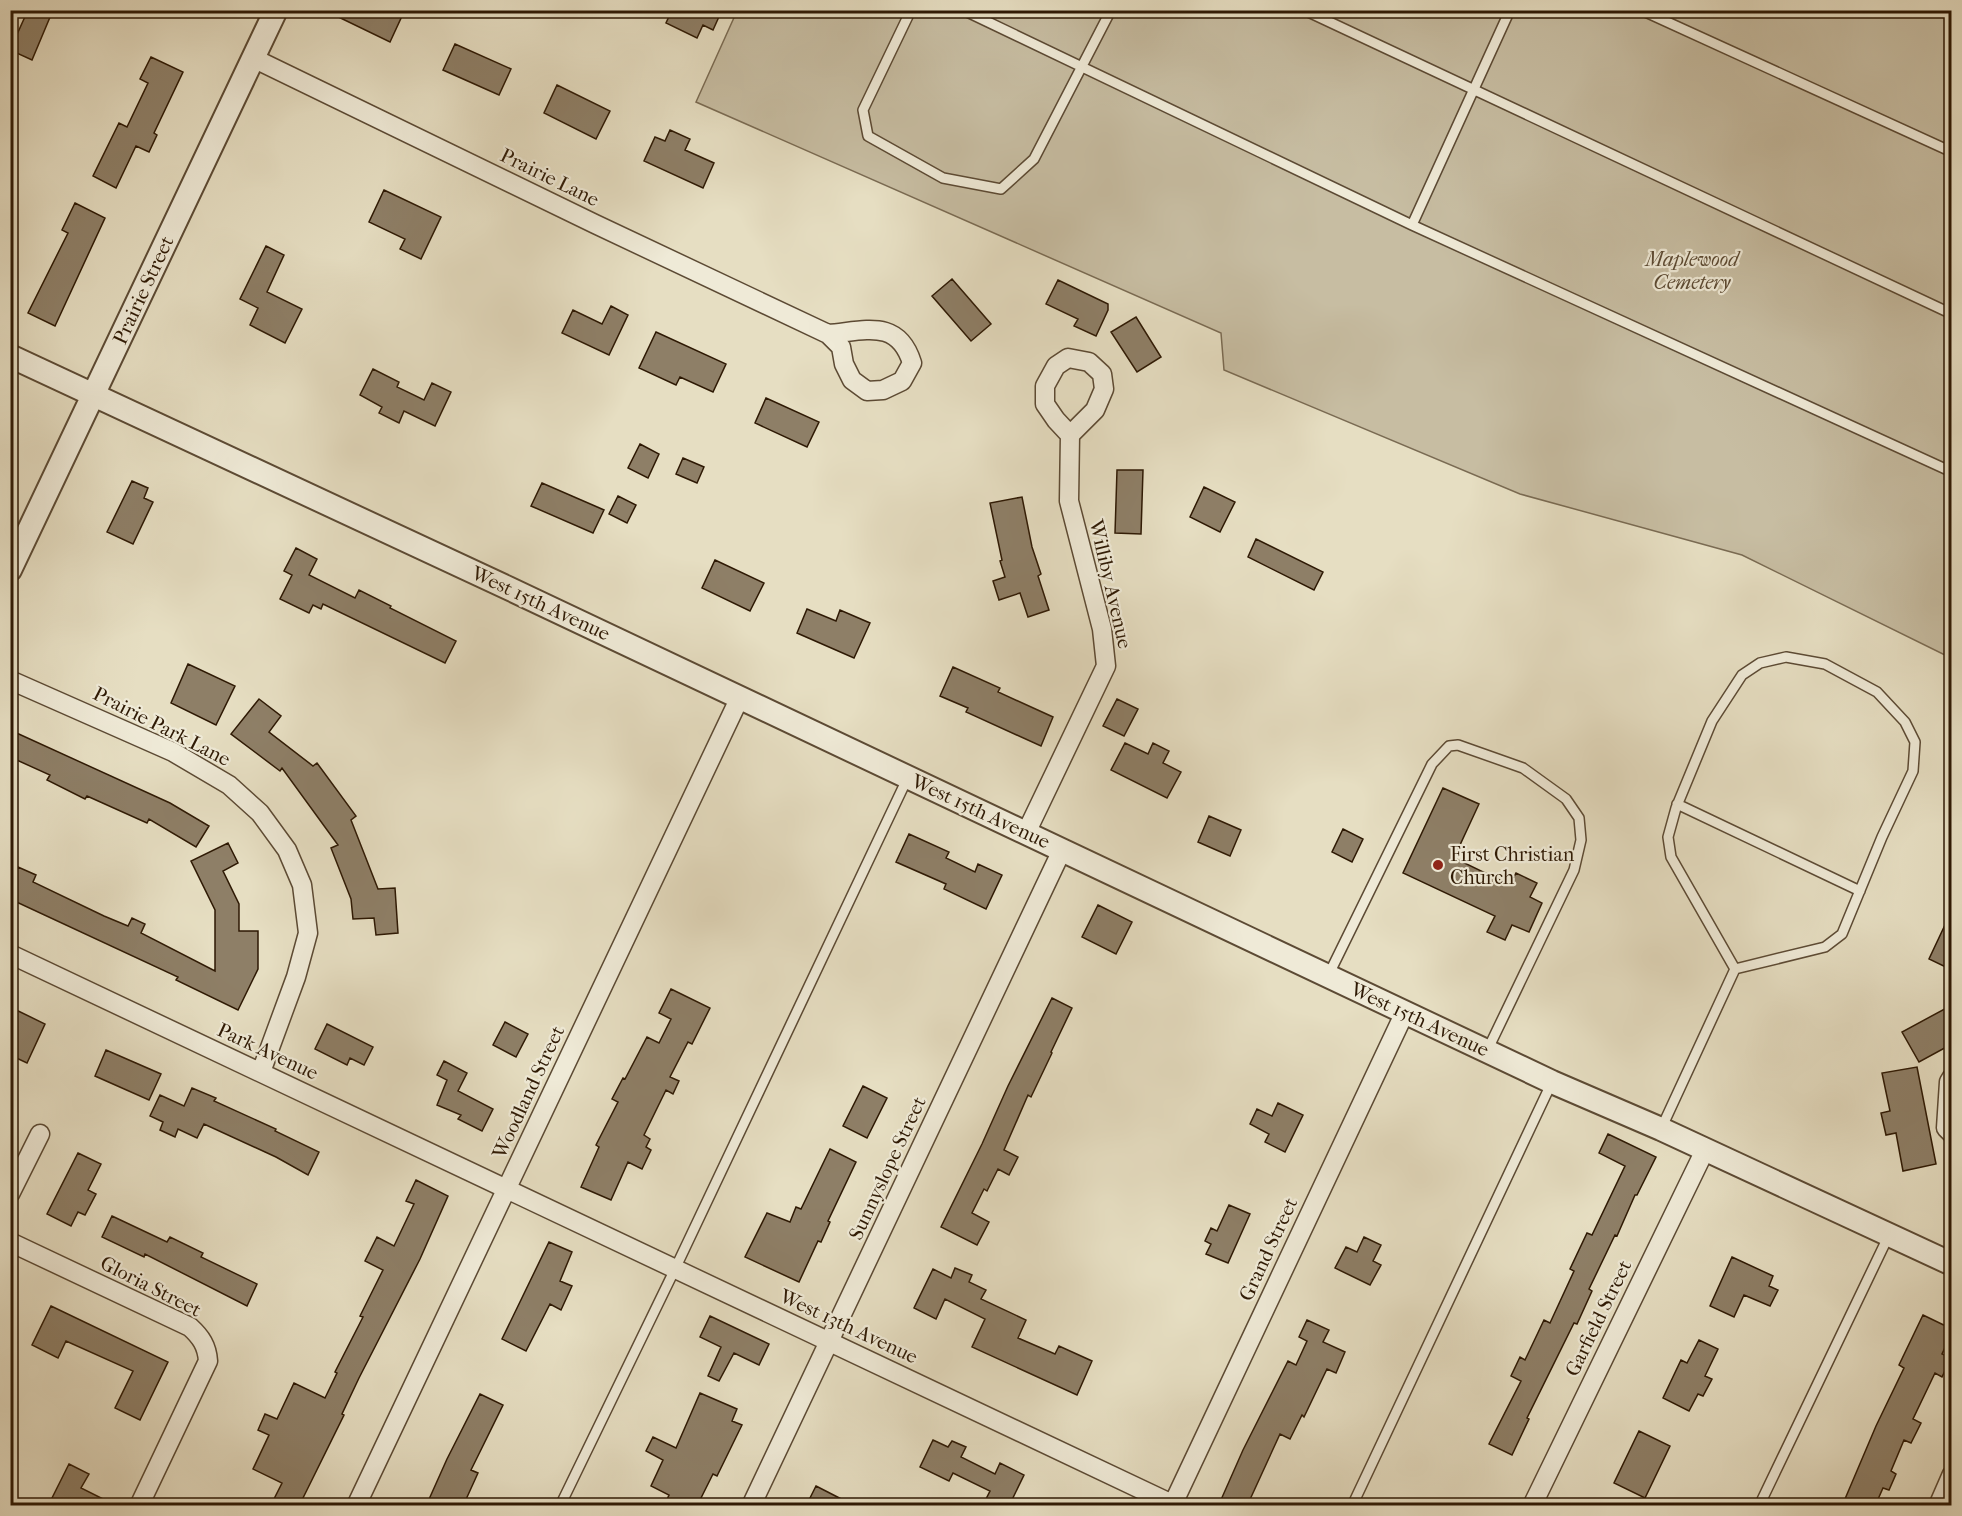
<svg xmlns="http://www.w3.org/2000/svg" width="1962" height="1516" viewBox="0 0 1962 1516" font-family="'IM FELL French Canon',serif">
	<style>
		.green { fill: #c7bda2; stroke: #7a6b53; stroke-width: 1.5 }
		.building { fill: #8e7f67; stroke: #2e1904; stroke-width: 1.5 }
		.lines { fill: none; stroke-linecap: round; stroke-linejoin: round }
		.service-casing { stroke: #5c4a34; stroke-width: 12 }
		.minor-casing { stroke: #5c4a34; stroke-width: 21 }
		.tertiary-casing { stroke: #5c4a34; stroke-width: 26 }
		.service { stroke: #efead7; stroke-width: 9 }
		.minor { stroke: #efead7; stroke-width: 18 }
		.tertiary { stroke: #efead7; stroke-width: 22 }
		.poi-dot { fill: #8f2418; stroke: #efead7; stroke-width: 2 }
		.labels { text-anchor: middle; stroke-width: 4.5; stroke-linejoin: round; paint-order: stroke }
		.street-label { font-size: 20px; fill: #2e1904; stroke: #efead7 }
		.park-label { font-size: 20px; font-style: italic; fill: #5c4a33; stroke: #efead7 }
		.poi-label { font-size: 20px; fill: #2e1904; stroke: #efead7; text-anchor: start }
	</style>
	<rect width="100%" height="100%" fill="#e6dec2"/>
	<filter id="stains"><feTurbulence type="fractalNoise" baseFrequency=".00333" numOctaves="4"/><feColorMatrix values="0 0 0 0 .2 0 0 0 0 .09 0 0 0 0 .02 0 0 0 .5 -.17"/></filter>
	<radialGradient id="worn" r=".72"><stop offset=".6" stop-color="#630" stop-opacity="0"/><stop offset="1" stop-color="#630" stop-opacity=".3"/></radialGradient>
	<!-- green -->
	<path class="green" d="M737,11H1951V658L1742,555L1520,494L1224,370L1221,333L696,102Z"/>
	<!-- building -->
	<path class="building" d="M28,10H53L32,60L10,50Z
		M324,10H390L402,16L390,42Z
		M672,10H722L713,30L703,25L697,38L666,23Z
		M455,44L511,69L499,95L443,70Z
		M151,57L183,72L154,133L157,135L149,152L136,146L116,188L93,176L119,123L127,127L148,83L140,79Z
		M557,85L610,111L596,139L544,113Z
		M670,130L690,139L685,150L714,163L703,188L644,161L655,137L665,141Z
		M384,190L441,217L421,259L400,249L405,239L369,222Z
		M75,203L105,218L55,326L28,313L68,233L62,230Z
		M266,246L284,255L267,292L302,309L285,343L250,325L258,308L240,299Z
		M952,279L991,324L971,341L932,296Z
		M1058,280L1108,304V310L1096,336L1074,326L1078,319L1046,304Z
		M611,306L628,315L609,355L562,333L573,310L602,324Z
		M1136,317L1161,357L1137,372L1111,332Z
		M656,332L726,364L713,392L680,377L676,385L639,368Z
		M373,369L399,382L397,387L424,400L432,383L451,392L435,426L404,411L399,423L379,413L382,407L360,395Z
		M766,398L819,422L807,447L755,423Z
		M640,444L659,454L648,478L628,468Z
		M683,458L704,467L697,483L676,474Z
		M1117,470H1143L1141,534L1115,533Z
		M132,481L148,488L144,498L153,502L133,544L107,532Z
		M542,483L604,510L593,533L531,506Z
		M1204,487L1235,502L1220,532L1190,517Z
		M618,496L636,505L627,523L609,514Z
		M1022,497L1032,547L1041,574L1038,576L1049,610L1028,617L1020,593L999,600L993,581L1005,577L1000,561L1002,560L990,503Z
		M1256,539L1323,572L1314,590L1248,557Z
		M296,548L317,559L309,575L355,598L359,590L391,606L390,608L456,641L445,663L323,604L321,609L313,605L309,613L280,599L292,575L284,571Z
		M715,560L764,583L750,611L702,588Z
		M807,609L836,621L840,610L870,623L854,658L797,633Z
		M188,664L235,686L216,725L171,703Z
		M953,667L1000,688L998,692L1053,717L1041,746L966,712L968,708L940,696Z
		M259,699L281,716L269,732L313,766L317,763L356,816L351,820L378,889L395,888L398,933L376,935L374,918L353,919L351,899L331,848L338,845L282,768L280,771L231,734Z
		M1117,699L1138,709L1124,736L1103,726Z
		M10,730L170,803L209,826L196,847L149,819L147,823L87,796L85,799L47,780L50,775L10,757Z
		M1125,743L1148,754L1153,743L1169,751L1163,763L1181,772L1167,798L1111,770Z
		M1443,788L1479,804L1454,858L1510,885L1516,873L1537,883L1530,897L1542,903L1529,932L1512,925L1505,940L1487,932L1495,916L1403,873Z
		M1209,816L1241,830L1230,856L1198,842Z
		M1343,829L1363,839L1352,862L1332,852Z
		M909,834L949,852L946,858L975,872L978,864L1002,875L986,909L944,889L946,884L896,862Z
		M228,843L238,863L223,871L239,904V931H258V969L238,1010L176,980L178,977L10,899V871L15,873L18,867L36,875L33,882L104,916L128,926L132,918L145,924L141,933L215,971V910L191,861Z
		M1098,905L1132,922L1116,954L1082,937Z
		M1952,910V970L1929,959Z
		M671,989L710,1008L692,1044L688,1042L670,1077L679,1081L673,1094L666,1090L644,1135L650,1139L646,1147L651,1150L642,1169L628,1162L611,1200L581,1187L599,1147L596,1145L618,1102L612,1099L623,1078L625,1079L647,1037L659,1043L671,1019L659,1013Z
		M1052,998L1072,1008L1051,1052L1052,1053L1031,1097L1028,1095L1004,1150L1018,1157L1009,1175L998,1169L987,1191L984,1189L972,1213L989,1222L977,1245L941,1227L982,1144L1008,1086Z
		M1952,1005V1044L1919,1062L1902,1032Z
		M10,1007L45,1024L27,1063L10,1055Z
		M505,1022L528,1034L516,1057L493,1045Z
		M327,1024L373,1047L364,1065L350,1058L347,1065L315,1049Z
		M106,1050L161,1074L149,1100L95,1076Z
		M444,1061L467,1073L458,1091L493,1109L482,1131L458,1119L461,1115L437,1105L447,1080L437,1075Z
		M1917,1067L1936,1164L1903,1171L1896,1133L1886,1135L1881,1113L1890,1111L1882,1073Z
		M863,1086L887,1098L867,1138L843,1126Z
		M192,1088L216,1098L214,1101L276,1129L275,1131L319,1152L308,1175L276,1157L204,1124L197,1138L178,1129L175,1137L160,1130L163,1122L150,1116L160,1095L184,1106Z
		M1278,1103L1303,1115L1285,1152L1265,1142L1269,1134L1250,1124L1257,1109L1272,1116Z
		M1608,1134L1656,1157L1637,1195H1635L1617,1236L1615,1235L1589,1289L1592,1291L1577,1324L1574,1323L1527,1418L1529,1419L1512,1455L1489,1444L1521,1381L1511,1376L1520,1357L1525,1360L1544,1320L1550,1323L1574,1271L1570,1269L1587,1233L1592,1235L1625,1166L1599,1153Z
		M830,1149L856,1162L828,1221L830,1222L821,1242L818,1241L799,1282L745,1257L767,1213L790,1222L796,1207L801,1209Z
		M78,1153L101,1164L88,1190L96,1194L85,1215L78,1212L71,1226L47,1214Z
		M416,1180L448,1196L420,1259L359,1378L342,1414L344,1415L299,1506H287L274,1499L282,1483L253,1469L269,1435L258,1430L265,1414L277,1419L294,1383L325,1398L337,1373L335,1372L363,1317L360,1316L383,1270L365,1261L377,1237L394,1246L414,1204L406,1201Z
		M1229,1205L1250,1214L1228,1263L1206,1254L1211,1244L1205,1241L1211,1228L1217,1231Z
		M112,1216L167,1242L170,1237L203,1253L201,1257L257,1284L247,1306L145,1254L144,1257L102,1237Z
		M1364,1237L1381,1245L1373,1261L1381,1265L1370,1285L1335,1268L1346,1247L1357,1252Z
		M549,1242L572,1252L560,1281L572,1286L561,1310L550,1304L526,1351L502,1339Z
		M1732,1257L1773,1276L1769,1286L1778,1290L1770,1306L1744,1295L1734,1317L1710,1306Z
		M955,1268L972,1275L969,1282L986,1290L981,1299L1026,1320L1018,1338L1055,1354L1059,1346L1092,1361L1077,1395L972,1347L985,1319L945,1299L936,1319L914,1308L933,1269L951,1278Z
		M51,1306L168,1362L140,1420L115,1408L133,1371L66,1341L58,1358L32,1345Z
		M1923,1315L1952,1329V1333L1942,1354L1951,1358L1942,1377L1935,1373L1913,1419L1921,1423L1911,1443L1904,1440L1891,1471L1896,1474L1889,1490L1883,1488L1875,1506H1842L1876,1426L1904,1368L1899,1365Z
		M710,1316L769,1344L759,1365L734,1353L719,1381L708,1376L721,1347L700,1337Z
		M1307,1320L1329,1330L1323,1342L1345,1352L1336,1373L1327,1369L1304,1417L1302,1415L1290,1439L1280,1434L1247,1506H1229L1220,1502L1243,1450L1288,1361L1296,1365L1307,1341L1299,1337Z
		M1699,1340L1718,1349L1705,1376L1712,1379L1703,1396L1698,1394L1689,1411L1663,1398L1681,1360L1687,1363Z
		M700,1393L737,1409L732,1421L742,1425L717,1476L713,1474L697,1506H664L669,1495L651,1486L663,1460L646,1451L653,1437L676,1448Z
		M480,1394L503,1405L471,1470L478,1473L463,1506H426L447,1459Z
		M1639,1431L1670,1446L1645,1498L1614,1483Z
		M933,1440L948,1447L952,1441L966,1447L961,1457L995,1474L1000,1463L1024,1475L1009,1506H995L985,1501L990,1491L953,1473L949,1481L920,1467Z
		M69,1464L89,1474L81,1488L117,1506H48Z
		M816,1486L855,1506H806Z"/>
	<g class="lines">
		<defs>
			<path id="service" d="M911,10L863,110L868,136L943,178L1001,189L1034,159L1111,10
				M963,10L1412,225L1952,472
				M1304,10L1952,314
				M1641,10L1952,152
				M1412,225L1510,10
				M1786,657L1825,664L1877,692L1905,722L1915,742L1913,771L1882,837L1842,934L1825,947L1735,969L1671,857L1668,837L1676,808L1712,721L1742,675L1760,663Z
				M1677,804L1860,891
				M1328,976L1432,764L1449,746L1458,745L1523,768L1566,799L1579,818L1581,840L1574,870L1487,1051
				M1661,1129L1735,969
				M560,1506L675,1269L908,777
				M1352,1506L1552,1082
				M1759,1506L1889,1235"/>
			<path id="minor" d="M253,58L595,224L828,334L841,347L844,364L852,380L867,391L883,390L902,381L912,363C898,318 865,331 828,334
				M1068,358L1089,362L1102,374L1104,389L1095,410L1070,435L1056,420L1045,404V386L1056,366Z
				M10,680L173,752L229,785L260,813L287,850L302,885L308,933L296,977L261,1072
				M1026,833L1106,666L1102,629L1069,501L1070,435
				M10,954L1172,1504
				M1952,1077L1949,1082L1946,1128L1952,1134
				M10,1194L40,1134
				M10,1242L190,1327C201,1337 207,1346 208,1361L139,1506
				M356,1506L740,697
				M751,1506L1062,850
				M1172,1506L1405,1012
				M1532,1506L1705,1150
				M1938,1506L1952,1474"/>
			<path id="tertiary" d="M10,356L508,588L1552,1082L1661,1129L1952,1264
				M10,570L276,10"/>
		</defs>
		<!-- service casing -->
		<use href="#service" class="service-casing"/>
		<!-- minor casing -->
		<use href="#minor" class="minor-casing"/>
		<!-- tertiary casing -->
		<use href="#tertiary" class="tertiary-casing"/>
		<!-- service -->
		<use href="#service" class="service"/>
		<!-- minor -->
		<use href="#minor" class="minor"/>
		<!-- tertiary -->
		<use href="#tertiary" class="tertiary"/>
	</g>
	<!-- markers -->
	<circle class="poi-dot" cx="1438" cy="865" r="6"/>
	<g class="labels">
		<!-- street labels -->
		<g class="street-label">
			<text transform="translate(550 177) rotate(26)" y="7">Prairie Lane</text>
			<text transform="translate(143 290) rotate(-65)" y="7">Prairie Street</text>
			<text transform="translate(1111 584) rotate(77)" y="7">Williby Avenue</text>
			<text transform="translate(541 603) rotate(25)" y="7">West 15th Avenue</text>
			<text transform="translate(162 726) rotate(27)" y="7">Prairie Park Lane</text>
			<text transform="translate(981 811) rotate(25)" y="7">West 15th Avenue</text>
			<text transform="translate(1420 1019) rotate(25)" y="7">West 15th Avenue</text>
			<text transform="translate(268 1051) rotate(25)" y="7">Park Avenue</text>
			<text transform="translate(528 1092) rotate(-65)" y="7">Woodland Street</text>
			<text transform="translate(887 1168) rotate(-65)" y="7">Sunnyslope Street</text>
			<text transform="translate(1268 1249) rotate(-65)" y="7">Grand Street</text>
			<text transform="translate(151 1286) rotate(27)" y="7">Gloria Street</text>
			<text transform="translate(1598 1318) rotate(-64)" y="7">Garfield Street</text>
			<text transform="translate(849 1326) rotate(25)" y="7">West 13th Avenue</text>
		</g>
		<!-- park labels -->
		<g class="park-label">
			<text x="1692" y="266">Maplewood<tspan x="1692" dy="23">Cemetery</tspan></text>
		</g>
		<!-- poi labels -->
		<g class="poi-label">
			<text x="1450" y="861">First Christian<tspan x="1450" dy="23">Church</tspan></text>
		</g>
	</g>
	<!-- margin -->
	<rect width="1962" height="1516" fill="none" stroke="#e6dec2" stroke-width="36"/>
	<rect x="12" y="12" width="1938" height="1492" fill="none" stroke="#2e1904" stroke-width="3"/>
	<rect x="18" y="18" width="1926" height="1480" fill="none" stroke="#2e1904" stroke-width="1.5"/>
	<rect width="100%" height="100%" filter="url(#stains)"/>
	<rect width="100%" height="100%" fill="url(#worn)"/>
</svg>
